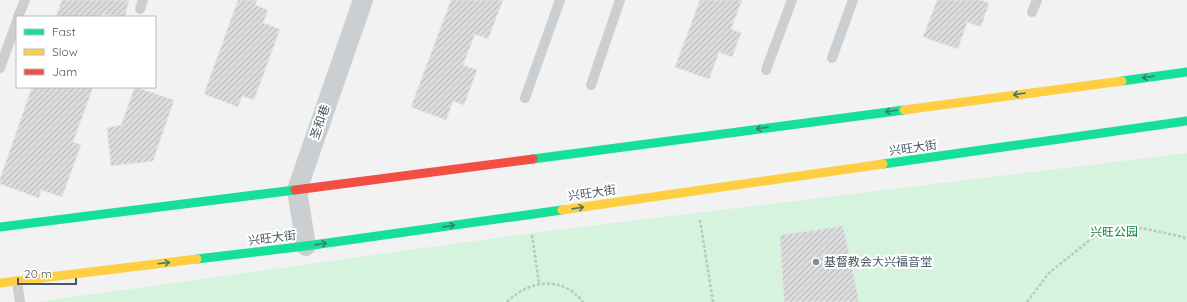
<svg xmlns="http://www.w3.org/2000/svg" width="1187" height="302" viewBox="0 0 1187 302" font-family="Quicksand,'Noto Sans SC',sans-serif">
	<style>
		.park { fill: #d5f3dd }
		.building { fill: url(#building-hatch); stroke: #e4e4e5 }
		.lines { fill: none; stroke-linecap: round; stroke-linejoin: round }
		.path { stroke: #b9c8c2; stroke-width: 2.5; stroke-dasharray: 3 2; stroke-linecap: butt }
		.lane { stroke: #cbcfd2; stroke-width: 10 }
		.street { stroke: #cbcfd2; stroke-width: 20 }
		.fast { stroke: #16e098; stroke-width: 9 }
		.slow { stroke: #ffcf43; stroke-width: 9 }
		.jam { stroke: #f24e42; stroke-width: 9 }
		.oneway { stroke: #388172 }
		.poi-dot { fill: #838e94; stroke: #fff; stroke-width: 1.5 }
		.labels { text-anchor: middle; stroke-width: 4; stroke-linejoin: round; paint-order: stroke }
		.street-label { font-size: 12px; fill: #475861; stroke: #fff }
		.park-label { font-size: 12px; fill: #10843c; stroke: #fff }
		.poi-label { font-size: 12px; fill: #475861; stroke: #fff; text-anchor: start }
	</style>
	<defs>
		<pattern id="building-hatch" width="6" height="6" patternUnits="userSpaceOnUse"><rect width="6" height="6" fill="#dadbdc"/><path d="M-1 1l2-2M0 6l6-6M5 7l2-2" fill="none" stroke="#b3b4b6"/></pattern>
	</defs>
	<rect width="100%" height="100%" fill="#f3f2f2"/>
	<!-- park -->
	<path class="park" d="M1187,153V302H36L532,233Z"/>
	<!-- building -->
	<path class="building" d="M62,0H129L125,17L102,14L100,17H56Z
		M238,0H257L255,5L268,10L263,23L280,29L254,100L242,96L238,107L204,94Z
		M451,0H503L488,39L475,34L463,65L477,70L464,105L453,101L446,120L411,107Z
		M700,0H742L731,29L741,33L732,57L719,52L709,79L675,67Z
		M937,0H981L989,3L981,27L967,22L958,49L923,37Z
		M32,87H93L73,142L81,145L62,197L41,190L39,198L0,184V179Z
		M135,87L174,100L153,161L111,166L107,128L121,125Z
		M843,226L859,302H784L780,235Z"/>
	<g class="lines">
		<!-- path -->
		<path class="path" d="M700,220L713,302
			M532,235L539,284
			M507,302C529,280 562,275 583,302
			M1027,302L1049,273L1095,236L1142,228L1183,237L1187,240"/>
		<!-- lane -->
		<path class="lane" d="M140,9L143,0
			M1032,12L1037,0
			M18,17L25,0
			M832,58L853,0
			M0,68L17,21
			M766,70L792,0
			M591,85L620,0
			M525,98L560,0
			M17,281L20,302"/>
		<!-- street -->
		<path class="street" d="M306,246L297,190L363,0"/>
		<!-- fast -->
		<path class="fast" d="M1122,81L1187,72
			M533,159L904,110
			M883,164L1187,121
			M0,227L295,190
			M197,259L306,246L562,210"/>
		<!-- slow -->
		<path class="slow" d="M904,110L1122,81
			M562,210L883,164
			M0,283L197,259"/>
		<!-- jam -->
		<path class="jam" d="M295,190L533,159"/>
	</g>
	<!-- one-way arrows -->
	<defs><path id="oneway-shaft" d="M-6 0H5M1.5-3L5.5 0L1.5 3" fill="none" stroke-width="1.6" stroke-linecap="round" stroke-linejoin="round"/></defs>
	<g class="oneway">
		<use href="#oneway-shaft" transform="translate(1148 77) rotate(172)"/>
		<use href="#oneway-shaft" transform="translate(1019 94) rotate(172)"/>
		<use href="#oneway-shaft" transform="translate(891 111) rotate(172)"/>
		<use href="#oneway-shaft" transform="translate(762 128) rotate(172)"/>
		<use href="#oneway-shaft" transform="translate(578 208) rotate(-8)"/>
		<use href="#oneway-shaft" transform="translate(449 226) rotate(-8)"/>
		<use href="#oneway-shaft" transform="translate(321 244) rotate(-8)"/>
		<use href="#oneway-shaft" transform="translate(164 263) rotate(-7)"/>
	</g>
	<!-- markers -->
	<circle class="poi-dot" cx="816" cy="262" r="4"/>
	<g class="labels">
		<!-- street labels -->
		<g class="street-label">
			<text transform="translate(320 122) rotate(-71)" y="4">圣和巷</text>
			<text transform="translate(913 148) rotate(-8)" y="4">兴旺大街</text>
			<text transform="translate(592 193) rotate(-8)" y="4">兴旺大街</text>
			<text transform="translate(272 238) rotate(-7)" y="4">兴旺大街</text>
		</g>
		<!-- park labels -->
		<g class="park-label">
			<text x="1114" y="236">兴旺公园</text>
		</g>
		<!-- poi labels -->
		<g class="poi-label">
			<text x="824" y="266">基督教会大兴福音堂</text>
		</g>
	</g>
	<!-- legend -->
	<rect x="16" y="16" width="140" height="72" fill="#ffffff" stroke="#b5bcc0"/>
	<rect x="24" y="29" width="20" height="6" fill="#16e098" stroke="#b5bcc0"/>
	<text x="52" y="36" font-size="12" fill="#475861">Fast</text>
	<rect x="24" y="49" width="20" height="6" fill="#ffcf43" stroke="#b5bcc0"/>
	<text x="52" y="56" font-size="12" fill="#475861">Slow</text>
	<rect x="24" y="69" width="20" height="6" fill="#f24e42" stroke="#b5bcc0"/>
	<text x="52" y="76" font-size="12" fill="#475861">Jam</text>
	<!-- scale -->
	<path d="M18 278v6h58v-6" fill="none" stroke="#475861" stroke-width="2"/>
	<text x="24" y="278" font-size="12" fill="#475861" stroke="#ffffff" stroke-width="3" paint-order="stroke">20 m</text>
</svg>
